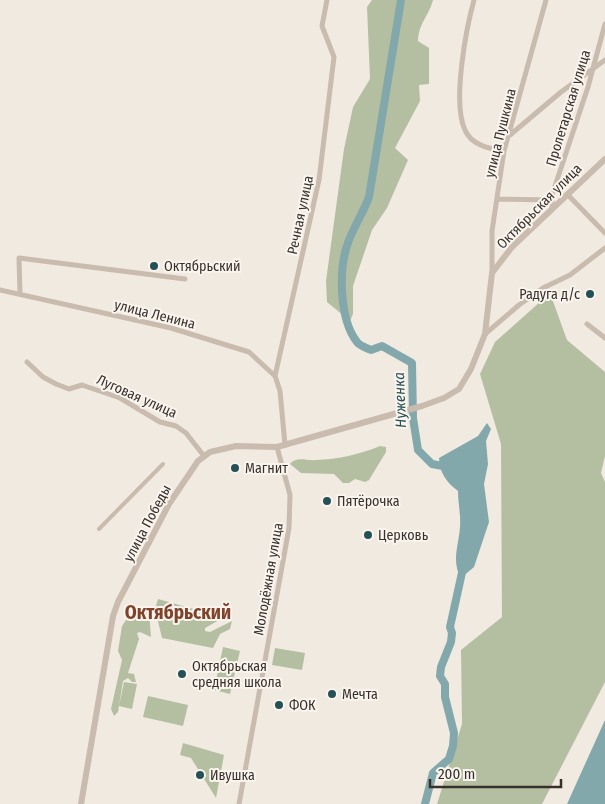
<svg xmlns="http://www.w3.org/2000/svg" width="605" height="804" viewBox="0 0 605 804" font-family="'Fira Sans Condensed',sans-serif">
	<style>
		.green { fill: #b4bfa2 }
		.water { fill: #82a8ac }
		.lines { fill: none; stroke-linecap: round; stroke-linejoin: round }
		.river { stroke: #82a8ac; stroke-width: 8 }
		.pedestrian { stroke: #c9bbad; stroke-width: 4 }
		.minor { stroke: #c9bbad; stroke-width: 5 }
		.tertiary { stroke: #c9bbad; stroke-width: 6 }
		.poi-dot { fill: #245056; stroke: #f9f4ed; stroke-width: 2 }
		.labels { text-anchor: middle; stroke-width: 4; stroke-linejoin: round; paint-order: stroke }
		.street-label { font-size: 14px; fill: #38302b; stroke: #f9f4ed }
		.poi-label { font-size: 14px; fill: #38302b; stroke: #f9f4ed; text-anchor: start }
		.water-label { font-size: 15px; font-style: italic; fill: #245056; stroke: #f9f4ed }
		.district-label { font-size: 19px; font-weight: bold; fill: #7f432c; stroke: #f9f4ed }
	</style>
	<rect width="100%" height="100%" fill="#f1eae1"/>
	<!-- green -->
	<path class="green" d="M372,0H433C428,18 419,22 418,41L429,48V84L419,85L420,101L395,148L408,160L387,208L372,230L353,286V314L350,321L327,302L326,281L344,149L353,107L370,79L367,7Z
		M550,293L567,340L605,372V456L601,473L605,482V682L542,804H437L462,724L461,650L502,617L501,444L480,374L495,342Z
		M380,446L386,447V452L369,480L365,482L355,479L349,483H343L334,474L301,473L290,464C297,456 306,461 316,460C339,459 358,455 380,446Z
		M158,599L218,616L221,619L205,628V631L210,632L232,621L230,629L220,634L213,648L162,638L155,609Z
		M133,610L140,614L149,612L151,637L140,632L137,633L139,639L128,673L134,674L136,682H132L128,678L123,681L118,712L114,716L111,709L122,660L118,651L122,626Z
		M223,647L240,651L230,694L214,690Z
		M275,648L305,653L302,670L272,665Z
		M124,682L137,684L132,709L119,706Z
		M148,696L188,705L183,726L143,717Z
		M183,743L224,755L216,798L191,758L180,755Z"/>
	<!-- water -->
	<path class="water" d="M487,423L491,429L486,441L488,464L484,484L489,522L474,567L461,578C451,562 459,544 460,527C461,516 458,503 458,491C447,483 439,472 439,458L478,436Z
		M605,720V804H567Z"/>
	<g class="lines">
		<!-- river -->
		<path class="river" d="M401,0L369,197C363,213 355,225 349,240C338,267 339,319 357,342C360,346 367,348 371,350L382,346L412,363L413,418L418,450L432,464L448,467
			M425,804L433,773L449,759L453,746L454,733L445,697V684L440,676L441,667L451,642L452,633L450,627L463,568"/>
		<!-- pedestrian -->
		<path class="pedestrian" d="M99,529L163,464"/>
		<!-- minor -->
		<path class="minor" d="M474,0C466,29 452,103 465,130C471,145 490,149 504,151
			M510,135L561,92L605,60
			M567,194L605,233
			M497,199L552,200
			M552,208V195L588,87L605,24
			M492,273V231L504,151L546,0
			M0,290L171,328L249,352L275,376L280,391L285,445
			M20,294L19,258L185,279
			M587,324L605,338
			M485,334L519,305L543,288L570,275L605,248
			M27,362L43,377L56,384L69,389L82,385L120,398L160,422L176,426L186,433L204,456
			M275,376L319,180L334,57L322,26L327,0
			M239,804L289,528L290,495L277,447"/>
		<!-- tertiary -->
		<path class="tertiary" d="M81,804L113,616L118,602L169,504L198,461L210,452L236,446L277,447L422,406L444,398L459,389L471,369L485,334L492,273L512,247L605,159"/>
	</g>
	<!-- markers -->
	<g class="poi-dot">
		<circle cx="154" cy="266" r="5"/>
		<circle cx="590" cy="294" r="5"/>
		<circle cx="235" cy="468" r="5"/>
		<circle cx="327" cy="501" r="5"/>
		<circle cx="368" cy="535" r="5"/>
		<circle cx="182" cy="674" r="5"/>
		<circle cx="332" cy="694" r="5"/>
		<circle cx="279" cy="705" r="5"/>
		<circle cx="200" cy="775" r="5"/>
	</g>
	<g class="labels">
		<!-- street labels -->
		<g class="street-label">
			<text transform="translate(568 108) rotate(-73)" y="5">Пролетарская улица</text>
			<text transform="translate(500 133) rotate(-76)" y="5">улица Пушкина</text>
			<text transform="translate(539 206) rotate(-45)" y="5">Октябрьская улица</text>
			<text transform="translate(300 215) rotate(-78)" y="5">Речная улица</text>
			<text transform="translate(155 314) rotate(14)" y="5">улица Ленина</text>
			<text transform="translate(137 396) rotate(24)" y="5">Луговая улица</text>
			<text transform="translate(147 523) rotate(-62)" y="5">улица Победы</text>
			<text transform="translate(268 579) rotate(-80)" y="5">Молодёжная улица</text>
		</g>
		<!-- poi labels -->
		<g class="poi-label">
			<text x="164" y="271">Октябрьский</text>
			<text x="580" y="299" text-anchor="end">Радуга д/с</text>
			<text x="245" y="473">Магнит</text>
			<text x="337" y="506">Пятёрочка</text>
			<text x="378" y="540">Церковь</text>
			<text x="192" y="671">Октябрьская<tspan x="192" dy="16">средняя школа</tspan></text>
			<text x="342" y="699">Мечта</text>
			<text x="289" y="710">ФОК</text>
			<text x="210" y="780">Ивушка</text>
		</g>
		<!-- water labels -->
		<g class="water-label">
			<text transform="translate(400 400) rotate(-92)" y="5">Нуженка</text>
		</g>
		<!-- district labels -->
		<g class="district-label">
			<text x="178" y="619">Октябрьский</text>
		</g>
	</g>
	<!-- scale -->
	<path d="M430 779v8h131v-8" fill="none" stroke="#38302b" stroke-width="2.5"/>
	<text x="438" y="779" font-size="15" fill="#38302b" stroke="#f9f4ed" stroke-width="4" paint-order="stroke">200 m</text>
</svg>
